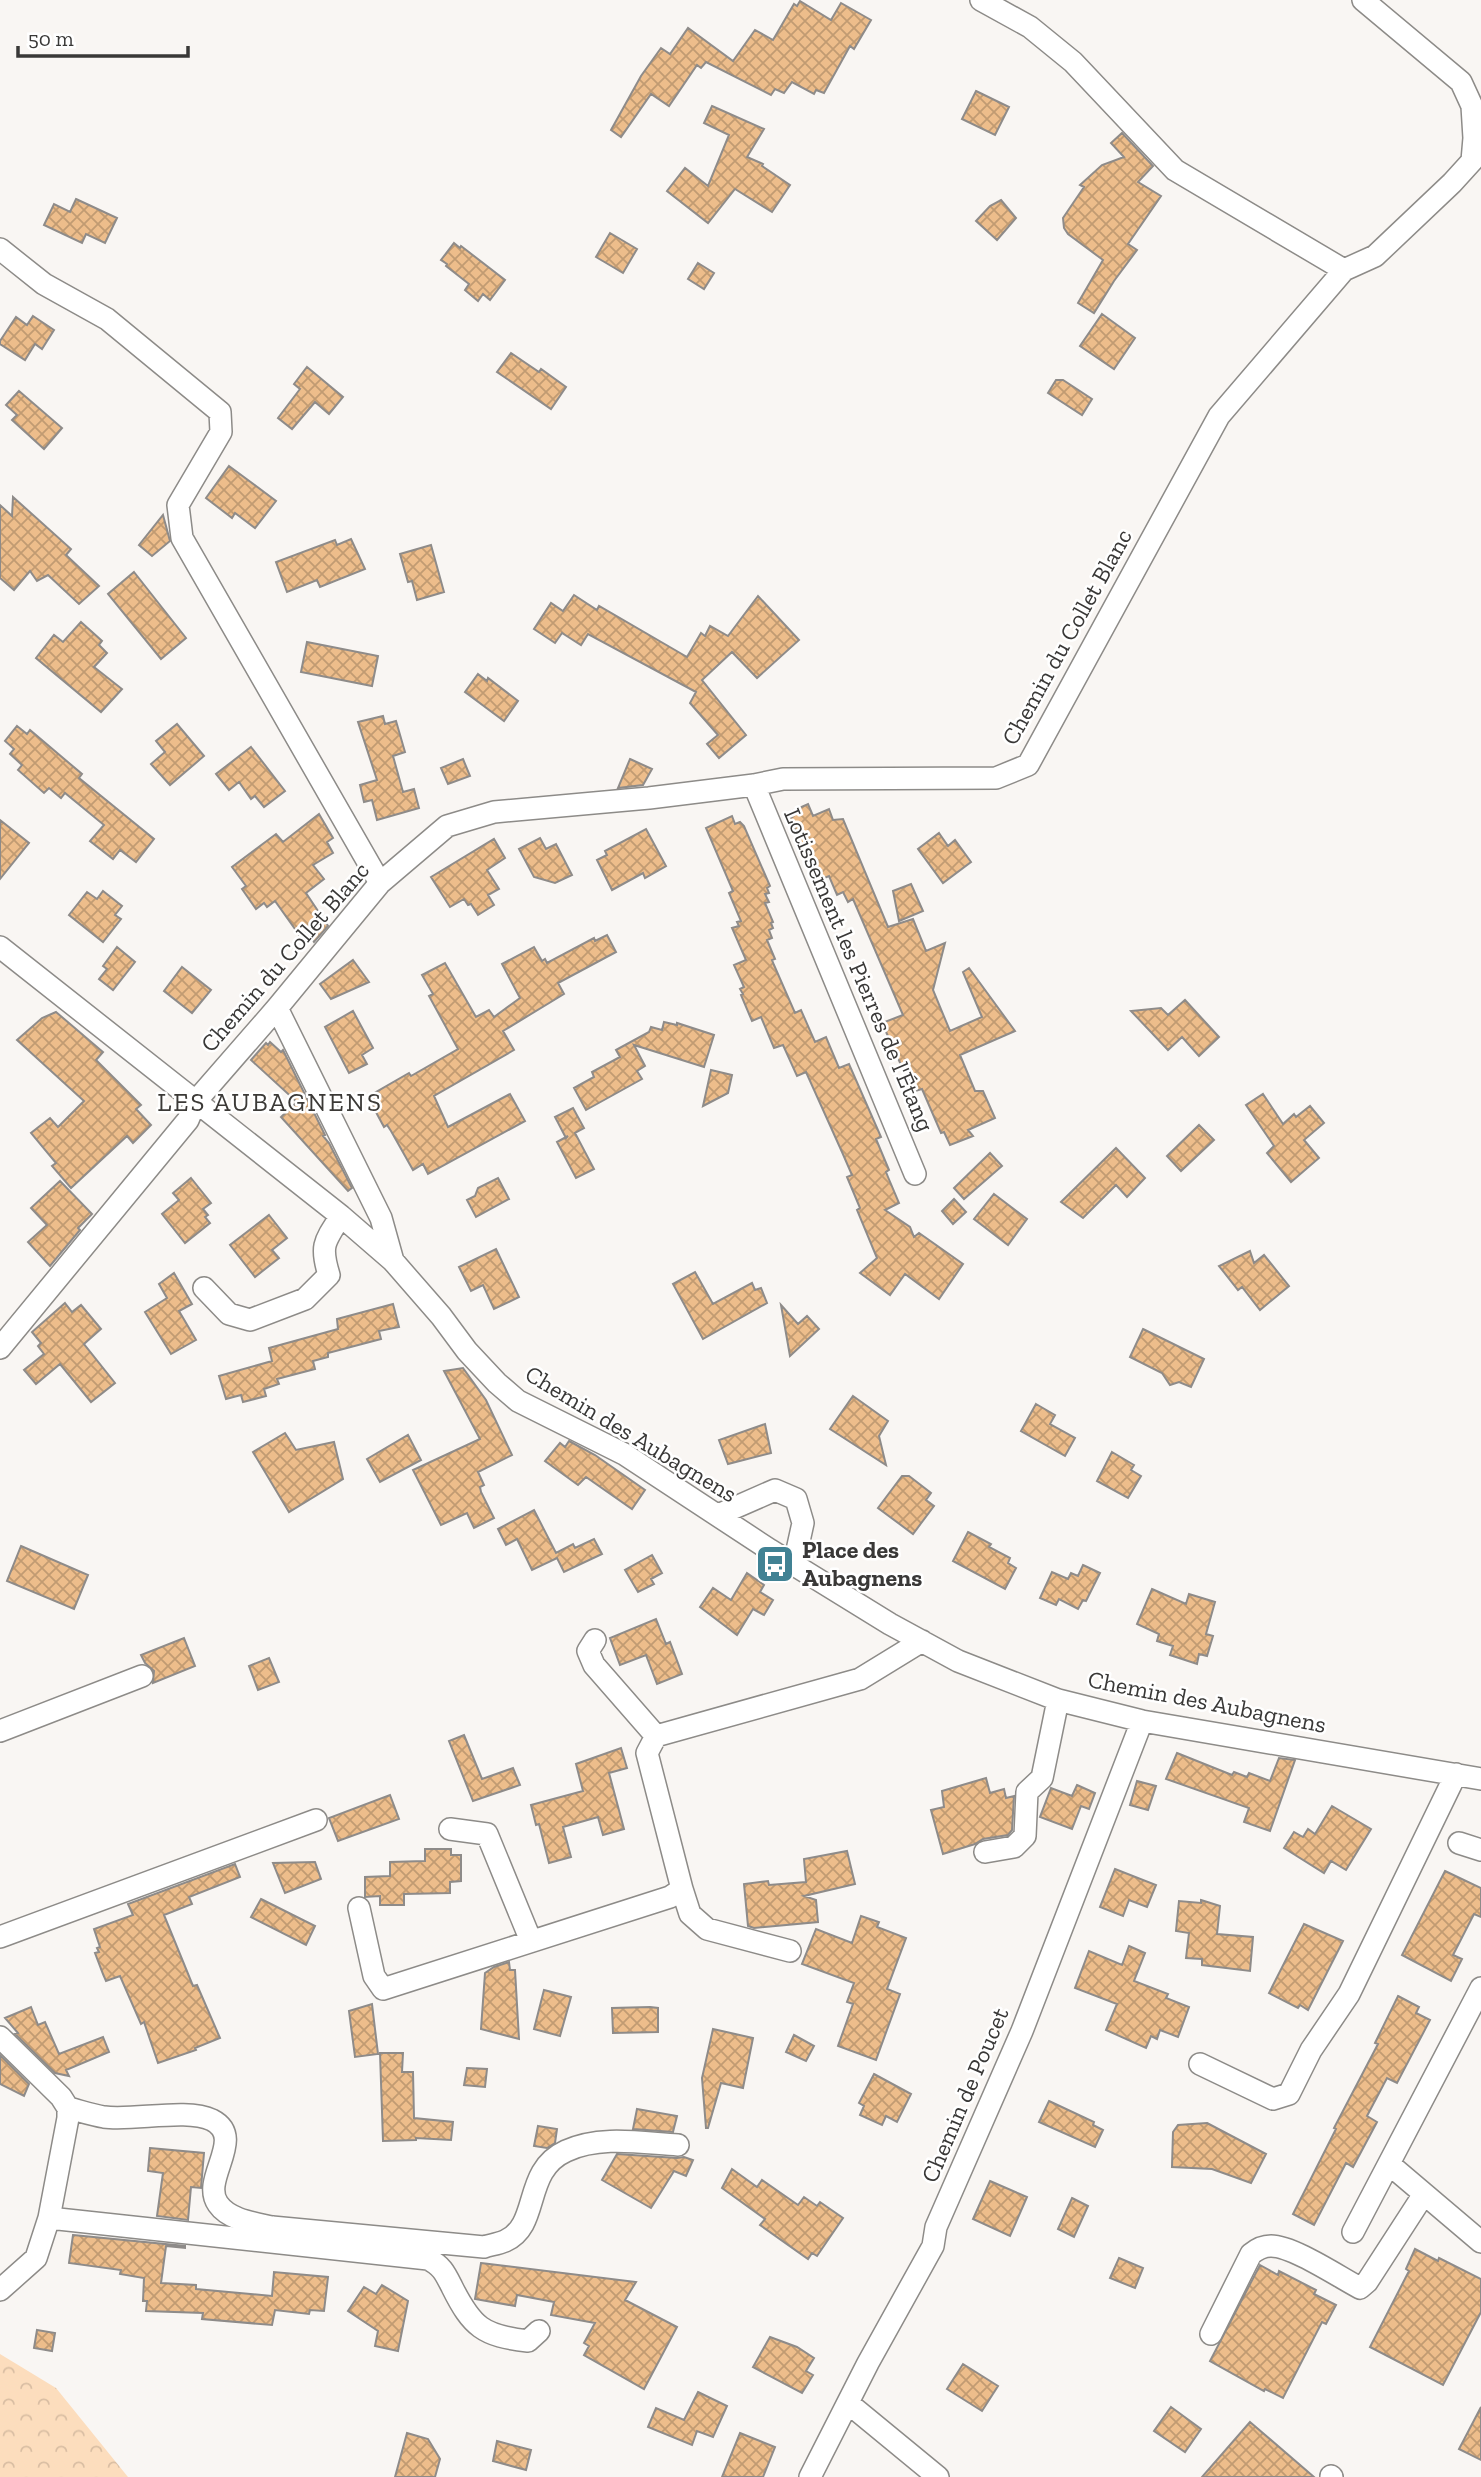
<svg xmlns="http://www.w3.org/2000/svg" width="1481" height="2477" viewBox="0 0 1481 2477" font-family="'Zilla Slab',serif">
	<style>
		.forest { fill: url(#forest-crowns) }
		.building { fill: url(#building-cross-hatch); stroke: #8e8b89; stroke-width: 2 }
		.lines { fill: none; stroke-linecap: round; stroke-linejoin: round }
		.minor-casing { stroke: #8d8b88; stroke-width: 24 }
		.minor { stroke: #fff; stroke-width: 21 }
		.labels { text-anchor: middle; stroke-width: 5; stroke-linejoin: round; paint-order: stroke }
		.street-label { font-size: 24px; fill: #393837; stroke: #fff }
		.poi-label { font-size: 24px; font-weight: bold; fill: #393837; stroke: #fff; text-anchor: start }
		.neighbourhood-label { font-size: 26px; letter-spacing: 2px; fill: #3b3936; stroke: #fff }
	</style>
	<defs>
		<pattern id="forest-crowns" width="20" height="18" patternUnits="userSpaceOnUse" patternTransform="scale(1.75)"><rect width="20" height="18" fill="#fcddbd"/><path d="M2 6a3 3 0 1 1 6 0M12 15a3 3 0 1 1 6 0" fill="none" stroke="#d9bea3"/></pattern>
		<pattern id="building-cross-hatch" width="8" height="8" patternUnits="userSpaceOnUse" patternTransform="scale(1.75)"><rect width="8" height="8" fill="#edbd8b"/><path d="M0 0l8 8M0 8l8-8" fill="none" stroke="#c19b72"/></pattern>
	</defs>
	<rect width="100%" height="100%" fill="#f9f6f3"/>
	<!-- forest -->
	<path class="forest" d="M0,2354L56,2388L128,2477H0Z"/>
	<!-- building -->
	<path class="building" d="M800,1L831,20L841,3L871,20L854,49L850,46L824,93L816,90L814,94L792,82L784,93L775,89L771,95L706,62L701,68L697,65L669,106L651,94L621,137L611,130L641,76L661,48L670,54L688,28L733,61L755,30L773,40L794,4L797,6Z
		M976,91L1009,107L995,135L962,119Z
		M712,106L764,129L747,157L763,164L762,166L790,185L772,212L735,189L708,223L667,191L685,168L708,186L729,135L704,123Z
		M1122,133L1153,166L1138,182L1161,196L1128,244L1137,250L1114,281L1094,313L1078,303L1103,260L1068,234L1064,228L1063,218L1084,187L1080,185L1102,165L1124,157L1111,143Z
		M76,199L117,218L105,243L86,234L82,243L44,225L54,204L70,212Z
		M1001,200L1016,218L997,240L976,221L990,206Z
		M610,233L637,249L623,273L596,257Z
		M454,243L460,248L461,246L505,280L490,300L483,294L478,301L465,290L469,284L446,266L447,264L441,260Z
		M698,263L714,273L704,289L688,279Z
		M1102,314L1135,338L1114,369L1080,346Z
		M33,316L54,330L42,349L35,344L25,360L0,344V341L16,317L27,325Z
		M511,353L539,372L541,369L566,387L551,409L497,372Z
		M307,367L343,397L329,414L315,402L292,429L278,418L300,389L294,384Z
		M1056,380H1063L1092,399L1082,415L1048,393Z
		M19,391L62,428L44,449L12,420L17,415L6,405Z
		M229,466L276,501L255,528L235,513L232,518L206,498Z
		M13,497L71,549L66,555L99,586L79,604L48,575L37,581L30,571L14,590L0,578V505L12,516Z
		M163,515L170,541L152,556L139,545Z
		M351,539L365,569L320,587L317,580L287,592L276,562L335,540L337,545Z
		M431,545L444,592L417,600L412,581L408,582L400,554Z
		M134,572L186,638L161,659L108,594Z
		M574,595L597,610L599,606L687,657L701,633L705,636L710,626L728,636L758,596L799,640L757,678L732,652L702,680L746,735L719,758L707,744L718,735L690,703L696,692L588,634L581,645L562,633L555,643L534,629L551,603L563,611Z
		M81,622L102,641L99,645L107,653L94,667L122,689L101,712L36,658L54,635L63,642Z
		M307,642L378,656L372,686L301,672Z
		M478,674L487,681L488,678L518,701L504,721L465,692Z
		M383,716L385,724L396,721L405,752L393,756L403,792L414,789L419,808L377,820L372,800L364,802L360,785L377,780L358,722Z
		M177,724L204,756L170,785L151,764L165,752L156,741Z
		M17,726L27,734L30,730L82,774L79,778L154,839L136,862L120,850L113,859L90,841L104,825L65,793L61,798L49,788L44,793L18,770L22,765L10,754L14,749L5,741Z
		M251,747L285,791L264,807L255,796L251,799L239,782L229,790L216,774Z
		M463,759L470,776L448,784L441,768Z
		M630,759L652,769L643,785L618,788Z
		M808,804L813,816L829,809L833,820L843,819L888,927L913,919L926,951L945,943L933,990L950,1031L982,1017L963,972L969,968L1015,1031L960,1055L975,1091H983L995,1118L968,1130L973,1136L950,1145L944,1132L941,1133L922,1089L915,1091L908,1075L906,1076L882,1023L903,1015L853,899L848,902L843,892L837,895L829,876L817,881L790,818L792,817L790,812Z
		M319,814L333,838L327,842L333,853L313,865L324,879L306,893L328,926L314,942L306,931L300,936L275,901L267,907L264,903L256,909L242,889L246,886L232,867L276,834L283,842Z
		M732,816L735,824L740,822L744,826L770,886L767,888L769,893L765,894L769,902L765,903L773,922L771,923L773,928L769,930L772,938L767,940L775,959L772,960L774,965L795,1013L801,1010L815,1042L826,1037L839,1068L849,1064L881,1137L876,1139L889,1170L886,1172L888,1177L899,1203L885,1210L910,1227L914,1237L919,1233L963,1264L939,1299L905,1274L890,1295L860,1273L877,1258L857,1210L860,1208L847,1177L852,1175L842,1152L806,1072L797,1076L783,1045L774,1048L761,1017L752,1021L741,995L743,994L740,989L744,987L734,965L746,960L732,928L739,926L737,922L741,921L729,893L733,891L706,828Z
		M0,820L29,843L0,879Z
		M646,829L666,866L645,878L643,873L612,890L597,860L607,855L605,851Z
		M939,833L948,846L955,840L971,862L943,883L918,849Z
		M540,838L546,849L556,844L572,875L555,883L534,877L519,849Z
		M494,839L505,858L487,870L499,889L488,895L494,905L478,915L471,904L468,905L464,899L450,907L431,877Z
		M911,884L923,911L899,921L893,891Z
		M103,891L122,906L115,915L121,919L103,942L69,915L87,892L97,899Z
		M607,935L616,952L558,983L564,994L503,1031L514,1050L434,1096L448,1127L510,1094L525,1121L428,1174L423,1164L413,1170L391,1131L387,1125L384,1127L370,1101L373,1099L371,1095L409,1073L411,1076L458,1049L429,996L433,994L422,975L445,963L476,1017L489,1010L494,1017L520,998L502,964L534,947L542,961L545,959L547,963L594,938L595,941Z
		M117,947L135,962L113,990L99,979L107,969L103,966Z
		M353,960L369,982L331,999L320,984Z
		M182,967L211,990L192,1013L164,991Z
		M1185,1000L1219,1037L1199,1056L1182,1037L1168,1050L1131,1011L1161,1008L1168,1015Z
		M353,1011L373,1048L362,1055L367,1064L349,1073L325,1027Z
		M56,1012L103,1052L96,1060L141,1105L136,1109L151,1125L133,1143L127,1136L71,1188L52,1166L56,1163L31,1133L50,1118L58,1127L84,1101L17,1040L42,1018Z
		M664,1022L677,1025V1023L714,1035L704,1067L634,1045L645,1066L637,1071L642,1079L586,1110L574,1088L594,1077L592,1072L620,1057L616,1050L649,1032L651,1027L662,1030Z
		M270,1042L281,1052L283,1050L325,1135L323,1136L329,1143L352,1188L348,1191L281,1117L297,1102L251,1060L266,1043L268,1045Z
		M711,1070L732,1075L728,1093L703,1106Z
		M1263,1094L1283,1124L1294,1114L1296,1117L1310,1106L1324,1123L1304,1140L1319,1158L1291,1182L1267,1153L1274,1146L1246,1105Z
		M573,1108L584,1128L575,1133L594,1169L576,1178L557,1142L568,1136L566,1138L555,1117Z
		M1199,1125L1214,1140L1181,1171L1167,1156Z
		M1116,1148L1145,1178L1127,1197L1116,1185L1083,1218L1061,1202Z
		M990,1153L1002,1166L964,1199L954,1188Z
		M191,1178L211,1203L203,1209L208,1215L205,1217L210,1223L185,1243L162,1214L179,1200L173,1193Z
		M498,1178L509,1199L476,1217L467,1200L475,1196L478,1188Z
		M60,1181L92,1214L78,1228L80,1230L50,1266L28,1242L47,1225L31,1208Z
		M994,1194L1027,1219L1008,1245L974,1219Z
		M954,1199L966,1212L953,1224L942,1211Z
		M269,1215L287,1238L272,1250L279,1258L255,1277L230,1245Z
		M496,1249L519,1297L494,1309L483,1285L471,1291L459,1267Z
		M1250,1251L1254,1263L1264,1255L1289,1286L1260,1310L1242,1287L1238,1290L1219,1266Z
		M695,1272L713,1304L752,1283L755,1290L761,1288L767,1303L703,1339L673,1284Z
		M174,1273L192,1304L179,1311L196,1340L171,1354L145,1312L167,1298L159,1284Z
		M65,1303L72,1312L81,1305L101,1329L84,1344L115,1383L91,1402L60,1364L36,1384L24,1370L44,1354L38,1346L41,1343L32,1332Z
		M393,1304L399,1327L379,1331L381,1339L328,1353V1357L313,1361L315,1369L277,1379L279,1384L264,1389L266,1396L243,1402L241,1395L226,1399L219,1376L272,1361L269,1348L338,1329L337,1319Z
		M781,1305L798,1324L807,1316L819,1329L790,1356Z
		M1143,1329L1204,1359L1191,1387L1179,1382L1170,1385L1162,1373L1130,1357Z
		M463,1368L486,1400L512,1455L478,1472L484,1485L480,1487L481,1492L494,1518L474,1528L467,1513L441,1525L413,1470L480,1439L444,1371Z
		M853,1396L888,1421L879,1436L886,1465L830,1429Z
		M1036,1404L1055,1415L1050,1424L1075,1438L1065,1456L1021,1431Z
		M765,1424L771,1453L728,1464L719,1440Z
		M285,1433L296,1450L334,1442L343,1479L289,1512L253,1452Z
		M408,1435L421,1460L380,1482L367,1459Z
		M569,1441L595,1455L645,1490L632,1509L586,1477L578,1485L545,1461L560,1443L565,1447Z
		M1112,1452L1134,1465L1131,1470L1141,1476L1128,1498L1097,1481Z
		M902,1476H909L931,1493L926,1500L934,1506L913,1534L878,1508Z
		M534,1510L556,1553L573,1544L575,1548L594,1539L602,1554L564,1572L557,1558L532,1570L517,1539L506,1545L498,1529Z
		M968,1532L991,1544L989,1547L1010,1558L1008,1563L1016,1568L1005,1589L953,1561Z
		M21,1546L88,1575L74,1609L7,1581Z
		M652,1555L662,1573L651,1579L654,1584L638,1592L625,1570Z
		M1083,1565L1100,1573L1086,1601L1083,1600L1078,1609L1059,1599L1056,1605L1040,1598L1052,1572L1068,1579L1071,1573L1078,1576Z
		M747,1573L764,1585L760,1592L773,1600L764,1615L753,1609L737,1635L700,1607L713,1588L731,1600Z
		M1152,1589L1186,1604L1189,1594L1215,1602L1206,1634L1213,1636L1207,1656L1199,1654L1197,1664L1170,1655L1173,1646L1157,1641L1159,1634L1137,1624Z
		M656,1619L666,1644L670,1642L682,1674L657,1684L646,1655L620,1665L610,1638Z
		M184,1638L195,1666L153,1683L154,1671L145,1663L141,1655Z
		M269,1658L279,1682L258,1690L249,1666Z
		M464,1735L482,1779L513,1768L520,1785L473,1801L449,1741Z
		M621,1748L627,1768L609,1773L624,1829L603,1835L598,1817L563,1827L571,1857L549,1863L539,1824L536,1825L531,1805L583,1791L576,1764Z
		M1177,1753L1232,1775L1234,1772L1247,1777L1249,1773L1270,1781L1279,1758L1295,1760L1270,1831L1244,1822L1249,1808L1166,1779Z
		M986,1778L990,1793L1004,1789L1006,1798L1014,1796L1012,1830L1008,1835L983,1839L975,1844L943,1854L931,1810L944,1807L942,1791Z
		M1137,1781L1156,1786L1148,1810L1130,1805Z
		M1077,1785L1095,1793L1089,1809L1081,1806L1072,1829L1040,1817L1051,1788L1072,1796Z
		M390,1795L399,1819L338,1841L329,1818Z
		M1332,1806L1371,1829L1346,1870L1331,1861L1324,1873L1284,1848L1294,1832L1303,1837L1308,1829L1315,1834Z
		M425,1849H451V1855H461V1881L450,1882V1893L404,1894V1905H380V1896L365,1897V1877L390,1876V1862L425,1861Z
		M847,1851L855,1884L804,1896L816,1900L818,1922L754,1928L748,1926L744,1884L768,1881L769,1885L806,1882L804,1859Z
		M315,1862L321,1879L285,1893L273,1863Z
		M235,1864L240,1877L189,1897L192,1904L164,1915L193,1986L197,1985L220,2038L195,2048L196,2050L158,2063L144,2022L141,2024L120,1976L106,1981L103,1974L95,1953L99,1952L97,1948L100,1947L94,1929L133,1915L128,1904Z
		M1115,1869L1156,1885L1147,1907L1129,1900L1123,1916L1100,1907Z
		M1445,1871L1481,1888V1917L1474,1914L1453,1955L1462,1959L1451,1981L1402,1955Z
		M261,1899L315,1926L306,1945L251,1917Z
		M1201,1900L1220,1906L1217,1934L1253,1937L1250,1971L1202,1965V1959L1186,1958L1189,1933L1176,1931L1179,1901L1201,1903Z
		M861,1916L879,1922L877,1927L906,1938L887,1989L900,1994L876,2060L838,2046L853,2004L847,2002L854,1983L802,1964L816,1929L852,1943Z
		M1304,1924L1343,1941L1308,2010L1300,2005L1298,2008L1269,1993Z
		M1129,1946L1145,1953L1134,1981L1168,1994L1166,1998L1189,2007L1178,2037L1160,2030L1157,2039L1151,2036L1146,2048L1106,2030L1117,2004L1075,1988L1089,1951L1122,1965Z
		M509,1962L510,1970H515L519,2039L481,2029L485,1973L494,1967Z
		M544,1990L571,1997L560,2036L534,2029Z
		M1398,1996L1419,2007L1416,2013L1430,2020L1397,2083L1387,2078L1367,2116L1377,2122L1353,2167L1346,2163L1314,2225L1293,2214L1336,2129L1334,2128L1378,2044L1375,2043Z
		M372,2004L378,2054L355,2057L349,2011Z
		M31,2007L38,2025L45,2022L59,2054L103,2037L109,2052L66,2070L69,2076L55,2073L15,2034L18,2033L5,2018Z
		M650,2007L658,2008V2032L613,2033L612,2008Z
		M713,2029L753,2038L743,2088L721,2083L708,2128H706L702,2078Z
		M794,2035L814,2046L806,2061L786,2052Z
		M380,2053H403L402,2072H413L414,2118L453,2122L451,2140L416,2138V2140L383,2141Z
		M0,2055L29,2084L24,2096L0,2084Z
		M467,2068L487,2069L485,2087L464,2085Z
		M874,2074L911,2094L897,2122L886,2116L882,2125L860,2115L864,2106L859,2103Z
		M1049,2101L1094,2122L1093,2125L1103,2130L1095,2147L1039,2122Z
		M637,2109L677,2116L673,2132L633,2129Z
		M1207,2123L1266,2154L1251,2183L1212,2169L1172,2167L1173,2132L1178,2125Z
		M538,2126L557,2129L555,2143L547,2148L534,2146Z
		M150,2148L204,2153L201,2188L191,2187L188,2220L157,2216L163,2173L148,2171Z
		M617,2154L677,2158L684,2157L693,2160L686,2176L674,2171L651,2208L602,2180Z
		M732,2169L757,2187L762,2180L798,2205L804,2197L817,2206L820,2202L843,2218L817,2256L812,2253L808,2259L760,2225L765,2219L722,2188Z
		M990,2181L1027,2197L1010,2236L973,2219Z
		M1072,2198L1088,2206L1074,2237L1058,2229Z
		M73,2235L185,2246V2248L166,2246L161,2283L196,2285V2289L272,2296L274,2272L328,2277L324,2311L310,2310L309,2314L275,2310L272,2325L202,2319L203,2313L146,2311L147,2301H143L144,2278L120,2274L121,2270L69,2263Z
		M1415,2249L1438,2261L1439,2258L1481,2279V2312L1443,2385L1370,2347L1409,2271L1406,2269Z
		M1119,2258L1143,2268L1135,2288L1110,2278Z
		M481,2263L636,2282L625,2300L677,2327L644,2389L584,2355L589,2346L584,2343L595,2323L551,2315L554,2302L517,2295L515,2306L475,2299Z
		M1260,2265L1278,2275L1279,2271L1316,2290L1314,2294L1336,2305L1326,2324L1322,2322L1283,2398L1265,2389L1264,2391L1210,2361Z
		M382,2285L408,2301L398,2351L375,2346L378,2331L348,2311L364,2287L376,2294Z
		M37,2330L55,2333L52,2351L34,2348Z
		M770,2337L797,2347L814,2358L806,2371L813,2375L802,2393L753,2367Z
		M963,2364L998,2386L982,2411L947,2389Z
		M698,2392L727,2406L713,2437L697,2431L692,2445L648,2427L656,2408L684,2420Z
		M1171,2407L1201,2429L1185,2452L1154,2431Z
		M1481,2407V2460L1459,2449Z
		M1250,2422L1314,2477H1202Z
		M407,2433L428,2439L440,2459L435,2477H395Z
		M740,2433L775,2447L763,2477H722Z
		M497,2441L531,2450L526,2470L493,2461Z"/>
	<g class="lines">
		<defs>
			<path id="minor" d="M981,0L1030,27L1073,62L1175,170L1344,270
				M0,249L44,284L107,319L220,412L221,432L178,505L182,538L380,883
				M754,785L915,1174
				M0,947L341,1216L393,1261L441,1316L467,1351L497,1383L518,1401L624,1454L770,1550L890,1624L958,1661L1058,1700L1142,1721L1481,1779
				M277,1008L381,1218L393,1261
				M204,1288L229,1314L250,1320L305,1299L329,1275C320,1246 324,1242 341,1216
				M0,1348L188,1120L196,1101L277,1008L380,883L447,826L494,812L649,798L754,785L783,779L996,778L1028,765L1219,416L1344,270L1375,256L1452,183L1472,161L1474,138L1472,106L1461,82L1363,0
				M718,1515L775,1490L796,1499L803,1523L794,1564
				M595,1640L588,1651L594,1665L656,1736
				M0,1731L142,1676
				M450,1829L487,1834L531,1941
				M1459,1843L1481,1850
				M985,1852L1014,1847L1025,1836L1027,1792L1042,1778L1058,1700
				M682,1889L690,1914L707,1929L790,1951
				M359,1908L374,1976L383,1989L670,1897L682,1889L647,1753L656,1736L860,1679L922,1641
				M0,1937L316,1820
				M0,2037L61,2097L68,2108V2118L49,2218L36,2258L0,2290
				M1200,2064L1273,2099L1289,2094L1311,2050L1349,1994L1456,1774
				M68,2108C80,2111 92,2115 104,2117C134,2121 187,2108 212,2120C247,2138 200,2179 218,2204C229,2220 254,2223 272,2227L484,2247C490,2245 498,2244 505,2241C541,2225 522,2171 566,2151C600,2135 642,2143 678,2145
				M1389,2164L1481,2242
				M49,2218L428,2259C442,2266 445,2273 452,2287C472,2327 483,2336 528,2341L539,2331
				M1353,2232L1481,1988
				M1211,2334L1251,2254C1257,2249 1263,2246 1271,2246C1293,2246 1339,2277 1360,2288L1367,2282L1424,2194
				M848,2403L938,2477
				M1331,2476L1332,2477
				M810,2477L868,2363L933,2246L936,2227L1022,2031L1142,1721"/>
		</defs>
		<!-- minor casing -->
		<use href="#minor" class="minor-casing"/>
		<!-- minor -->
		<use href="#minor" class="minor"/>
	</g>
	<!-- icons -->
	<defs>
		<symbol id="bus-square" viewBox="-11 -11 22 22"><rect x="-9" y="-9" width="18" height="18" rx="4" fill="#418294" stroke="#fff"/><path d="M-5-6H5V4H4V6H2V4H-2V6H-4V4H-5ZM-3.5-4V0h7V-4ZM-3.5 1.2v1.5H-2V1.2ZM2 1.2v1.5H3.5V1.2Z" fill="#fff"/></symbol>
	</defs>
	<g fill-rule="evenodd">
		<use href="#bus-square" x="753" y="1542" width="44" height="44"/>
	</g>
	<g class="labels">
		<!-- street labels -->
		<g class="street-label">
			<text transform="translate(1067 637) rotate(-61)" y="8">Chemin du Collet Blanc</text>
			<text transform="translate(285 957) rotate(-49)" y="8">Chemin du Collet Blanc</text>
			<text transform="translate(859 970) rotate(67)" y="8">Lotissement les Pierres de l'Étang</text>
			<text transform="translate(631 1434) rotate(31)" y="8">Chemin des Aubagnens</text>
			<text transform="translate(1207 1702) rotate(11)" y="8">Chemin des Aubagnens</text>
			<text transform="translate(965 2095) rotate(-67)" y="8">Chemin de Poucet</text>
		</g>
		<!-- poi labels -->
		<g class="poi-label">
			<text x="802" y="1558">Place des<tspan x="802" dy="28">Aubagnens</tspan></text>
		</g>
		<!-- neighbourhood labels -->
		<g class="neighbourhood-label">
			<text x="270" y="1111">LES AUBAGNENS</text>
		</g>
	</g>
	<!-- scale -->
	<path d="M18 46v10h170v-10" fill="none" stroke="#393837" stroke-width="3.5"/>
	<text x="28" y="46" font-size="21" fill="#393837" stroke="#ffffff" stroke-width="5" paint-order="stroke">50 m</text>
</svg>
